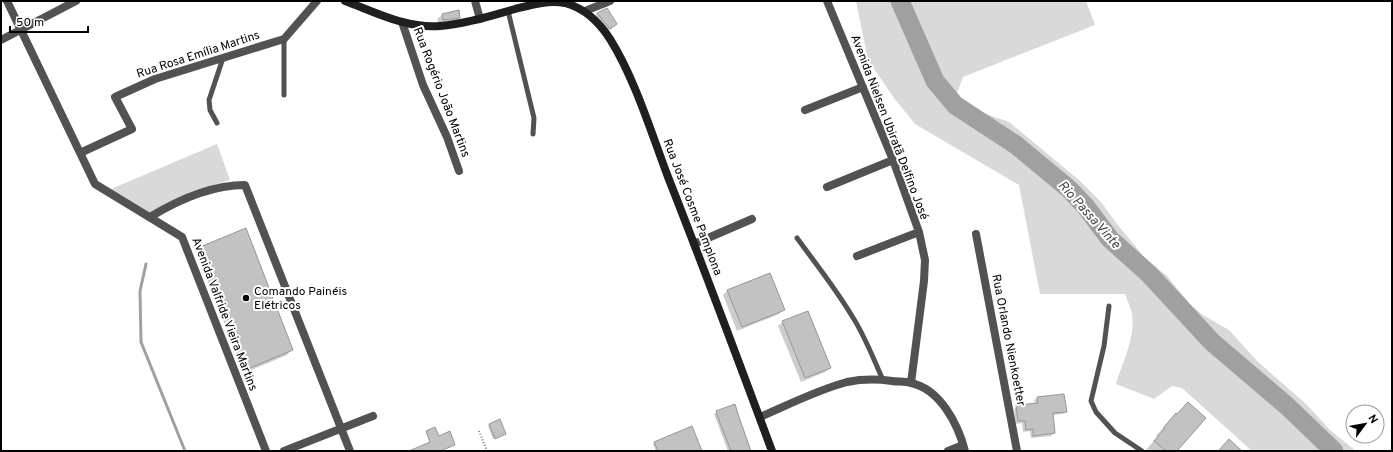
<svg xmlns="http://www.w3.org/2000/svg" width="1393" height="452" viewBox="0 0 1393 452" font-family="Overpass,sans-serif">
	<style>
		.green { fill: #d9d9d9 }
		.shadow { fill: #0003 }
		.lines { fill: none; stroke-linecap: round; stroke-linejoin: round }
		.stream { stroke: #a0a0a0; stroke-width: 3 }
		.river { stroke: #a0a0a0; stroke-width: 19 }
		.building { fill: #c2c2c2; stroke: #969696 }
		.path { stroke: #747474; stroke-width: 2; stroke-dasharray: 1 2; stroke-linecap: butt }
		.service { stroke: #525252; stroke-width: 5 }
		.minor { stroke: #525252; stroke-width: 8 }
		.tertiary { stroke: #525252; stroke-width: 8 }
		.secondary { stroke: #1f1f1f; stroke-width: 8 }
		.poi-dot { fill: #000; stroke: #fff; stroke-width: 1.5 }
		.labels { text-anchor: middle; stroke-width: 4; stroke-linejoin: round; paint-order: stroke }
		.street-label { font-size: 12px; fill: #000; stroke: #fff }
		.poi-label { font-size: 12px; fill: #000; stroke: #fff; text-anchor: start }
		.water-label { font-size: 13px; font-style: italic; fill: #414141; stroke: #fff }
	</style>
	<rect width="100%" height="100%" fill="#fff"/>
	<!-- green -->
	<path class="green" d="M856,1H1086L1095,25L963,77L957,93L964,105L978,111L1009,122L1079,180L1101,202L1117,224L1145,258L1167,276L1190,304L1203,315L1229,330L1257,361L1306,404L1330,430L1356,451H1252L1182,388L1172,386L1154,399L1116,384C1122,364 1136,336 1132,314C1131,308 1127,300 1125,294H1040L1019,185L915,124L894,98L868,60Z
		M217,144L230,180L191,192L149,213L111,189Z"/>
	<!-- shadow -->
	<path class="shadow" d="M607,9L616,24L605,33L593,18L597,13Z
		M458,11L459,17L455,22L439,24L437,19L442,15Z
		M245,230L291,350L287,355L244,373L196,252L200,247Z
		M727,291L783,310L779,314L737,331L723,295Z
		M783,322L829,368L825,372L801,382L778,326Z
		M1037,398L1066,411L1063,414L1052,415L1054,433L1051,436L1031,438L1030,431L1023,432L1022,423L1016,424L1014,409L1017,406L1035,404L1034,400Z
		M717,412L750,451H728L714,414Z
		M1176,415V451H1147L1146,450L1157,437L1156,436L1167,423Z
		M489,425L505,434L493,439L488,426Z
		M427,432L438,437L454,445L443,450L444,451H420L430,443L426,433Z
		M655,442L701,451H656L653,444Z"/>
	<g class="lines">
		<!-- stream -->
		<path class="stream" d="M146,264L140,291L141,342L185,451"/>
		<!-- river -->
		<path class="river" d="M900,1L935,81L955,105L1016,145L1069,189L1086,207L1110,239L1149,274L1212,342L1287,406L1334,451"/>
	</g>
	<!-- building -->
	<path class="building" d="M607,8L617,24L610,29L597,13Z
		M459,10L460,18L443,20L442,14Z
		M246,228L293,350L248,369L200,247Z
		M770,273L785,310L742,327L727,290Z
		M808,311L831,368L805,378L782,321Z
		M1064,394L1067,412L1053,413L1055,433L1033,436V429L1026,430L1025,421H1018L1016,405L1038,403L1037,397Z
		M1188,402L1206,418L1177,451H1166L1154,441L1165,428L1164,427L1176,413L1177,414Z
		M735,404L739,417L751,451H731L720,423L716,411Z
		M500,419L506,434L495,439L489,424Z
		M692,426L702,451H658L654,442Z
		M435,427L439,436L450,431L455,445L440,451H409L430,442L426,431Z
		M1229,439L1242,451H1218Z"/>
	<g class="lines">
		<!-- path -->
		<path class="path" d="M479,431L487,451"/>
		<!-- service -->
		<path class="service" d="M508,11L534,118L533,134
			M284,95V39
			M217,123L210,110L209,100L223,58
			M797,238C816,264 836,289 852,316C865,336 873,358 883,380
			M1109,306L1104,346L1091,401L1096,412L1115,433L1142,451"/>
		<!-- minor -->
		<path class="minor" d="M7,1L95,184L182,237L266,451
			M475,1L480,19
			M827,1L893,160L919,232L925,260L924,281L911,383
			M585,11L610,1
			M402,22L423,85L447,137L459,171
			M1,40L76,1
			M805,110L863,87
			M80,153L132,129L115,97L155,79L284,39L317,1
			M827,187L893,160
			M150,217C178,200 211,185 245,185L350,451
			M976,234L1017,451
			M694,244L752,219
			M857,256L919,232
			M284,451L373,416
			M948,451L963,445"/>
		<!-- tertiary -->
		<path class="tertiary" d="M760,417C788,405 817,390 847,382C862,379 877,379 892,381C898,382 905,381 911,383C940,389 958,424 965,451"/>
		<!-- secondary -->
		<path class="secondary" d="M345,1C375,12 407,29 440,26C465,24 490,16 515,9C531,5 548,0 565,3C584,8 599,22 610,39C635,79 651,132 668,177C704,268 738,360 772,451"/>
	</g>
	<!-- markers -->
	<circle class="poi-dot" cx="246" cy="298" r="4"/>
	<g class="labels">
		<!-- street labels -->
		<g class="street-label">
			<text transform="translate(198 54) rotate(-18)" y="4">Rua Rosa Emília Martins</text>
			<text transform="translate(442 92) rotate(69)" y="4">Rua Rogério João Martins</text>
			<text transform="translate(890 127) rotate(69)" y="4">Avenida Nielsen Ubiratã Delfino José</text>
			<text transform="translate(693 207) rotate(69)" y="4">Rua José Cosme Pamplona</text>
			<text transform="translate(225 314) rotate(69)" y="4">Avenida Valfride Vieira Martins</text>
			<text transform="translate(1009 340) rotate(79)" y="4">Rua Orlando Nienkoetter</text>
		</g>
		<!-- poi labels -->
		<g class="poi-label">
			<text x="254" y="295">Comando Painéis<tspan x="254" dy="14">Elétricos</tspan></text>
		</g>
		<!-- water labels -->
		<g class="water-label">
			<text transform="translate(1090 214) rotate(48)" y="5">Rio Passa Vinte</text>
		</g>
	</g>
	<!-- border -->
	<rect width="1393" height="452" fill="none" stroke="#000000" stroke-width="4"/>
	<!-- north arrow -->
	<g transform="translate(1365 424) rotate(58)"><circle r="19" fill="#ffffff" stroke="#999999"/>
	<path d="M0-3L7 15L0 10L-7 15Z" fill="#000000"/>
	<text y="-6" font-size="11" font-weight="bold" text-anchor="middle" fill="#000000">N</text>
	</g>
	<!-- scale -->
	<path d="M10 26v6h78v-6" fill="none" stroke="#000000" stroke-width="2"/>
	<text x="16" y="26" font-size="12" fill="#000000" stroke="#ffffff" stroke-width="3" paint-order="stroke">50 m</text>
</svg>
